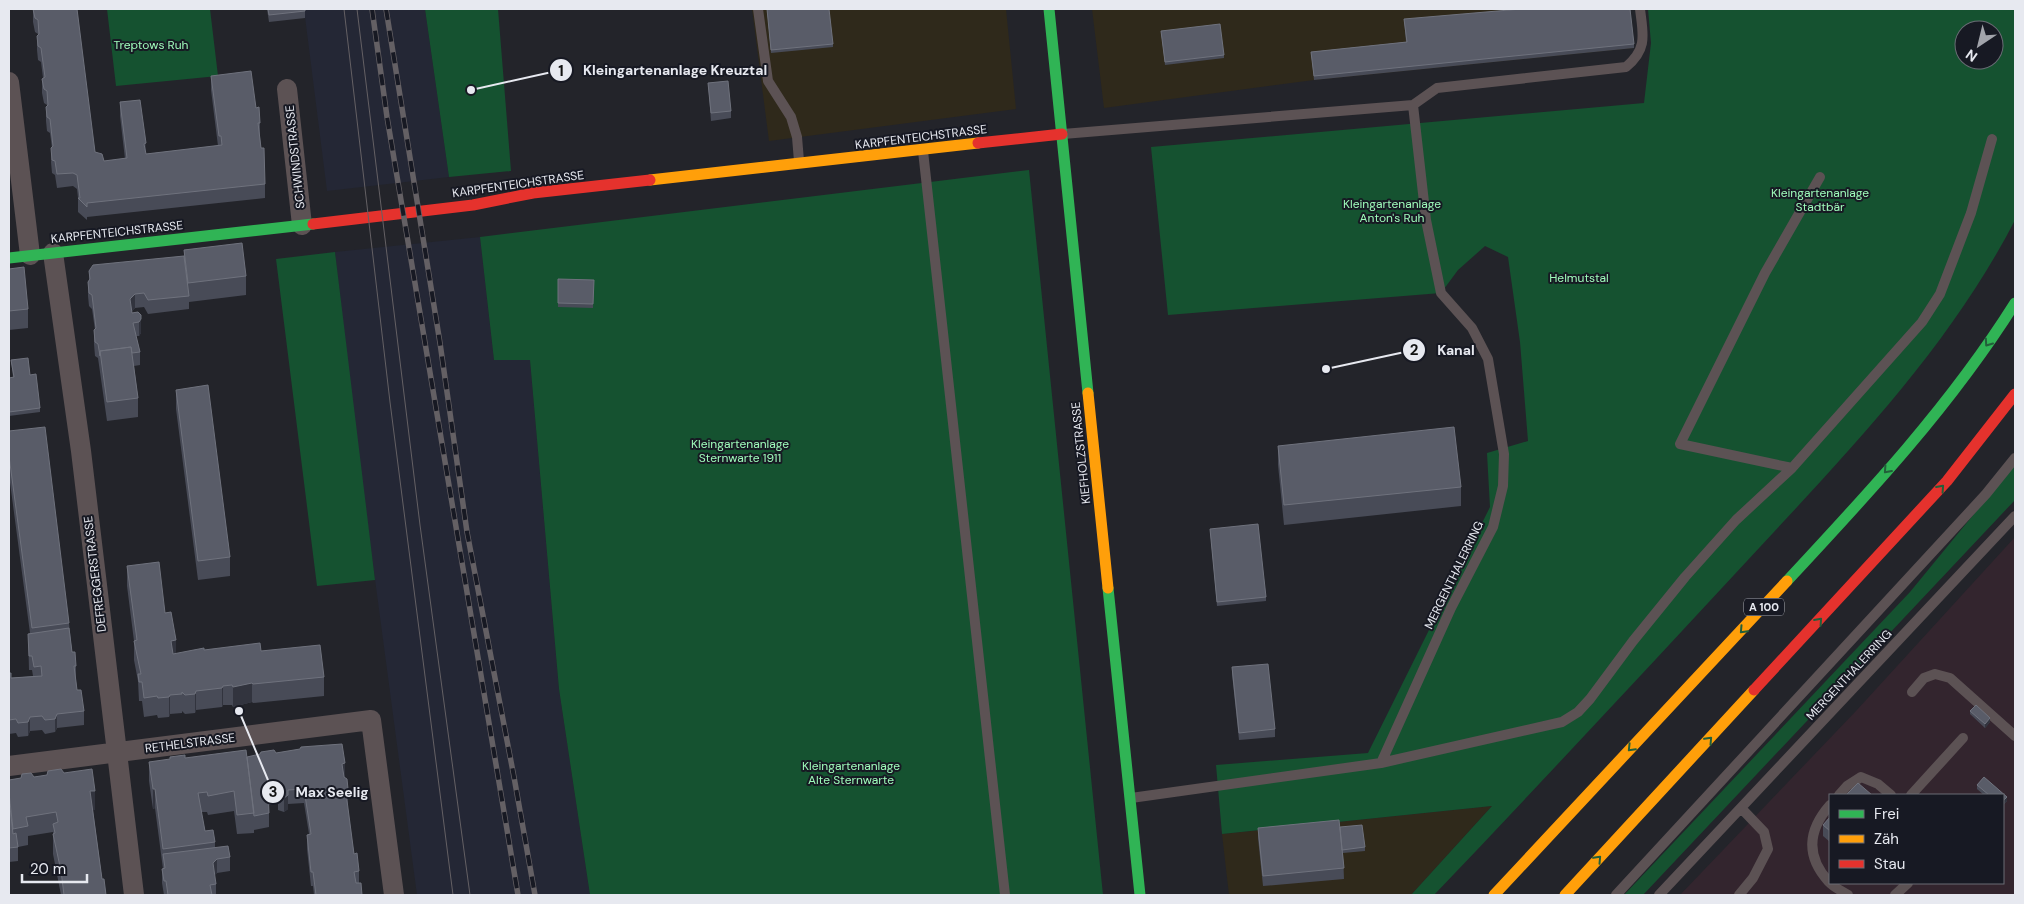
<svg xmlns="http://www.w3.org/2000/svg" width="2024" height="904" viewBox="0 0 2024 904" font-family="'DM Sans',sans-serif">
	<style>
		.commercial { fill: #2f291b }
		.industrial { fill: #33252e; fill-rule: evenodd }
		.built { fill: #242735 }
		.green { fill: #155230; fill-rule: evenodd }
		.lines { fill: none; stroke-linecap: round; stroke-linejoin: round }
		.lane { stroke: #5c5254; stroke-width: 10 }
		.street { stroke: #5c5254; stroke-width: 20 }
		.fast { stroke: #30b455; stroke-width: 11 }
		.slow { stroke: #ff9f0a; stroke-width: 11 }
		.jam { stroke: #e5322d; stroke-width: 11 }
		.tram { stroke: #646064; stroke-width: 1 }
		.rail-casing { stroke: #646064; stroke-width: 5.5 }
		.rail { stroke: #171923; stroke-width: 4; stroke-dasharray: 11; stroke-linecap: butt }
		.wall { fill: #484b57 }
		.shaded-wall { fill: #32343e }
		.building { fill: #595c68; stroke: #6f727d }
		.oneway { stroke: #225f3a }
		.labels { text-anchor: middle; stroke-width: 4; stroke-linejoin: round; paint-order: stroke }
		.shield { fill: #171923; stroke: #a9abb2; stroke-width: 1 }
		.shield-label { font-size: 11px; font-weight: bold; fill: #e7e9f0 }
		.park-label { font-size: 12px; fill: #9ffcbb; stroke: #171923 }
		.street-label { font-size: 12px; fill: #e7e9f0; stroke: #171923 }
		.leader { fill: none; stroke: #e7e9f0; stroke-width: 2 }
		.callout-dot { fill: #e7e9f0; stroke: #171923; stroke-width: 2 }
		.mark-label { font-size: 15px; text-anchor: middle; font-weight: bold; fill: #111 }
		.callout-label { font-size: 14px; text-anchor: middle; font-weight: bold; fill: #e7e9f0; stroke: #171923; stroke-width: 4; stroke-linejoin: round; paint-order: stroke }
	</style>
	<rect width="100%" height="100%" fill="#23242a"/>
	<!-- commercial -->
	<path class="commercial" d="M752,9H1006L1016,109L769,141Z
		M1092,9H1630L1634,48L1314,80L1104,108Z
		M1492,806L1411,895H1229L1222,834Z"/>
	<!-- industrial -->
	<path class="industrial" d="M2015,537V895H1680L1856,711ZM1830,795H2003V883H1830Z"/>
	<!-- built -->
	<path class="built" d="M304,9H425L449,177L327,191Z
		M480,237L494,360H530L559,689L590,895H417L357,444L335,252Z"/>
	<!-- green -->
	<path class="green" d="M107,9H210L218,76L116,86Z
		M425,9H498L511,171L449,177Z
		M1648,9H2015V220C1948,350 1845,455 1747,561C1643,673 1539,785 1434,895H1411L1492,806L1222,834L1216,765L1368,753L1490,507L1487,453L1528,441L1520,342L1508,257L1485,246L1458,270L1441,293L1168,315L1151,147L1644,103L1651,43ZM1964,30H1994V60H1964Z
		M1029,170L1103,895H590L559,689L530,360H494L480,237Z
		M335,252L375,580L317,586L276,259Z
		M2015,464V500L1643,895H1624L1910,592Z"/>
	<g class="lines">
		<!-- lane -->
		<path class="lane" d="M758,9L768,81L791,117L797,137L799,161
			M1063,134L1413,105L1437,88L1626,67C1648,49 1643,34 1640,9
			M923,151L1005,895
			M1792,468L1680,444L1765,273L1820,177
			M1912,692L1924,678L1935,674L1950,678L2015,736
			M1381,763L1451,608L1493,527L1503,486L1504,454L1488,359L1472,328L1441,293L1426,220L1413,105
			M1839,795L1847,786L1861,777L1878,784L1891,795
			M1911,795L1963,738
			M1131,798L1381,763L1562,722L1578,712L1590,699L1633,641L1685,577L1736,520L1792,468L1922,322L1940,294L1971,213L1992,139
			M1830,805C1808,830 1805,856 1829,882C1833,887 1842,891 1848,895
			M1616,895L1986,494L2015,458
			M1659,895L2015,516
			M1739,895L1753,878L1768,849L1764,832L1741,808
			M1895,895L1908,883"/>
		<!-- street -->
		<path class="street" d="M9,82L30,255
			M287,89L302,225
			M53,253L81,451L134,895
			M9,766L371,720L394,895"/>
		<!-- fast -->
		<path class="fast" d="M1049,9L1088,393
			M9,258L313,224
			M1787,581C1869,493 1951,405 2015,303
			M1108,588L1140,895"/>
		<!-- slow -->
		<path class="slow" d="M650,180L978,143
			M1088,393L1108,588
			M1494,895L1787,581
			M1565,895L1754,690"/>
		<!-- jam -->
		<path class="jam" d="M978,143L1062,134
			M313,224L473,205L533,193L650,180
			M1754,690L1947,481L2015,394"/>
		<!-- tram -->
		<path class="tram" d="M344,9L390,402L453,895
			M357,9L420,525L470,895"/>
		<defs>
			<path id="rail" d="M372,9L387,117L518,895
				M386,9L440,343L467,532L514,777L535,895"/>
		</defs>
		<!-- rail casing -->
		<use href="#rail" class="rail-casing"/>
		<!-- rail -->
		<use href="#rail" class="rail"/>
	</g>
	<!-- wall -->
	<path class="wall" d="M33,9L95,152L104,161L125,159L120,116V102L146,154L218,146L211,90V76L256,108L260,123V137L265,184V198L87,217V220L78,212V198L77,189L73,186L57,188L55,175L52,173L51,162L52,148L50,133L47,131L46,121V107L47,106V105L44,103L42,93V79L43,78L41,62L38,60L37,50V36H38V34L35,32L33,22Z
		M267,9H305V18L269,22Z
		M767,9L833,44V47L771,53Z
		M1404,19L1634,44V48L1314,80L1311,52L1406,42Z
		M1161,31L1224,55V58L1165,65Z
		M708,83L731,111V118L711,121Z
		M184,250L246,276V295L189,302V309L148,314L144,307L135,308L132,311V313L138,312L141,333L139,336H136L140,352V365L134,366L138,398V417L107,421L98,358L95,356L94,344V330H95L92,309L89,306L88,296V282L89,280V271L184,256Z
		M9,269L28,309V328L9,330Z
		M558,279L594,280L593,308L558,307Z
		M11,360L30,375L40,408V412L9,416V378L13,377Z
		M176,390L230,557V576L198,580L176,409Z
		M9,431L69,623L72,652L76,666V680L77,690L84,711V725L57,728L55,732L45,734L42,730L30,731L28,736L18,737L16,733L9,734V673L11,678L33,676L32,670H29L28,634L30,633L9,475Z
		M1278,446L1461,487V506L1284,525L1278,465Z
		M1210,529L1266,597V601L1217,606Z
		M127,566L165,613L176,654L204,650L261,651L324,677V696L253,703L252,702L233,707L232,705H223L222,707L196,710L195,713L185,714L182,711V713L170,714L169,717L158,718L157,715L144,717L142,701H139L138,681L134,660V641L127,586Z
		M1232,667L1275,729V737L1239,740L1232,674Z
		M1970,711L1990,722L1985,728L1970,714Z
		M276,753L345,777L348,803L347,804L354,854L359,871V883L362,895H314L313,886H311L307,849V835L309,834L304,803L288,804V809L284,812L278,810V804L269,805V827L254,830V833L237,834L234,811L208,815L207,812H201L205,831L215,842V848L230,857V871L217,873L214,875L216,884V895H164L162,883V869H163L155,808L153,809L149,781V762L185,758L247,757Z
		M34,777L95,810H93L102,879L106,895H61L53,854V832L28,836V845L18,847V861L9,862V780Z
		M1984,777L2007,797V801L2003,805V795H1984L1977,789V785Z
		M1830,817V842L1823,836V825Z
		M1340,827L1365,847V851L1343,853L1344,879L1263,886L1258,838V828Z"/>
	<!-- shaded-wall -->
	<path class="shaded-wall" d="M146,143V157L144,144Z
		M135,294V308L130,313V299Z
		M141,319V333L139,336V322Z
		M176,640V659L171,661V641Z
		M252,683V702L233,707V687Z
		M223,686V705L222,707V688Z
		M196,691V710L195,713V694Z
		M170,695V714L169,717V697Z
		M57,714V728L55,732V719Z
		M30,717V731L28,736V722Z
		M1990,718V722L1985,728V724Z
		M345,763V777L342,778V764Z
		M153,789H155V808L153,809Z
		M348,789V803L346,807V793Z
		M288,790V809L284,812V798Z
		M90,791H95V810L90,811Z
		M2007,797V801L2003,805V801Z
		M217,859V873L213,877V863Z"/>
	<!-- building -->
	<path class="building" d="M33,9H77L95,152L102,154L104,161L127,158L120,102L140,100L146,143L144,144L146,154L222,145L221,136H219L211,76L251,71L256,108L259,107L260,123H258L261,148H264L265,184L87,203V207L78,198H80L77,175L73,173L57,174L55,161L52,160L51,148L53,146L50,119L47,117L46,107L48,105L47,91L44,89L42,79L45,77L41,48L38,46L37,36L39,34L38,20L35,18Z
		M268,9H305V11L269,15Z
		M767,9H829L833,44L771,50Z
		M1521,9H1630L1634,44L1314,76L1311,52L1407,42L1404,19Z
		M1220,24L1224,55L1165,62L1161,31Z
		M728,81L731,111L711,113L708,83Z
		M242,243L246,276L188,283L184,250Z
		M184,256L189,296L148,300L144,293L135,294L130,299L132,313L138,312L141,315V319L139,322L133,323L140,352L132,353L131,347L100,351V356L98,344L95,342L94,330L96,328L92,295L89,293L88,282L90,279L89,271L93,265Z
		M24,267L28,309L9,311V269Z
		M558,279L594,280L593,304L558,303Z
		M131,347L138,398L107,402L100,351Z
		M28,358L30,375L36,374L40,408L9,412V378L14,377L11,360Z
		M208,385L230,557L198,561L176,390Z
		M45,427L69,623L32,628L9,456V431Z
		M1454,427L1461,487L1284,505L1278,446Z
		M1258,524L1266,597L1217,602L1210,529Z
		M159,562L165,613L171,612L176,640L171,641L173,654L204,648V650L260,643L261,651L320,645L324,677L253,684L252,683L233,687L232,685L223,686L222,688L196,691L195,694L185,695L182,692V694L170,695L169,697L158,698L157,696L144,698L142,682H139L138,674H141L134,641L137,640L127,566Z
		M69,628L72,652H75L76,666H74L77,690H81L84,711L57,714L55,719L45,720L42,716L30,717L28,722L18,723L16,719L9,720V673H11V678L42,676L41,666L34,667L32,656H29L28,634Z
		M1268,664L1275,729L1239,733L1232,667Z
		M1976,705L1990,718L1985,724L1970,711Z
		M342,744L345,763L342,764L344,777L347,779L348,789L346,793L354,854L357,853L359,871L354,872L356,883H361L362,895H316L313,872H311L307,835L311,834L304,789L288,790V795L284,798L278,796L279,790L268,791L269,813L254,816L247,757L260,754L261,752L274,750L276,753L300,749L301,747Z
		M246,750L254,813L237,815L234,791L208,796L207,792L198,793L205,831L213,830L215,842L163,849L155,789H153L149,762L170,759V757L185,755V758Z
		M61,769L64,773L92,769L95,791H90L102,879H104L106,895H64L61,871L53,834L55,833L53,824L58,822L56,812L26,817L28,826L13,829L9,793V780L21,778L22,774L31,773L34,777L47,775L48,771Z
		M1984,777L2007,797L2003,801V795H1989L1977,785Z
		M1858,783L1872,795H1846Z
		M9,798L13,834L16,833L18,847L9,848Z
		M1830,817V831L1823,825Z
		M1339,820L1344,868L1263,876L1258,828Z
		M1362,825L1365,847L1342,850L1340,827Z
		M228,846L230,857L217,859L213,863L216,884L210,885L212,895H168L166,881H164L162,869L165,868L163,854Z"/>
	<!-- one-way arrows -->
	<defs><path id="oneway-chevron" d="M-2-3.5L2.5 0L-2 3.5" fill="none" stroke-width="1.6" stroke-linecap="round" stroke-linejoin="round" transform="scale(1.25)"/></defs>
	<g class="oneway">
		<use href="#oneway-chevron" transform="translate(1988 343) rotate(125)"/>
		<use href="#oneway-chevron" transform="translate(1887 470) rotate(132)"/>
		<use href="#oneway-chevron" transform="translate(1941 488) rotate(-48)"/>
		<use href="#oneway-chevron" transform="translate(1819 621) rotate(-48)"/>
		<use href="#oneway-chevron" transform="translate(1743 630) rotate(133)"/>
		<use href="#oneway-chevron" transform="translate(1709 740) rotate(-47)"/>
		<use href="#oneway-chevron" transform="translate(1631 748) rotate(134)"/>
		<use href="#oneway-chevron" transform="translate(1598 859) rotate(-47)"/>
	</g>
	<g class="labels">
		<!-- shield labels -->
		<rect class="shield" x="1744" y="598.5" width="40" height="17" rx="4"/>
		<g class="shield-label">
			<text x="1764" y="611">A 100</text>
		</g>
		<!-- park labels -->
		<g class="park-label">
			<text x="151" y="49">Treptows Ruh</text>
			<text x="1820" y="197">Kleingartenanlage<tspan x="1820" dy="14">Stadtbär</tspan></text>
			<text x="1392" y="208">Kleingartenanlage<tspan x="1392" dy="14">Anton's Ruh</tspan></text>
			<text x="1579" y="282">Helmutstal</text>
			<text x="740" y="448">Kleingartenanlage<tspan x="740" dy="14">Sternwarte 1911</tspan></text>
			<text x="851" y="770">Kleingartenanlage<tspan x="851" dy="14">Alte Sternwarte</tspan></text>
		</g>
		<!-- street labels -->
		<g class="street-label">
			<text transform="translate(921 137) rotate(-7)" y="4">KARPFENTEICHSTRASSE</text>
			<text transform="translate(295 157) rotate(-96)" y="4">SCHWINDSTRASSE</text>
			<text transform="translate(518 184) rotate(-8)" y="4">KARPFENTEICHSTRASSE</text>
			<text transform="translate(117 232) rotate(-6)" y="4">KARPFENTEICHSTRASSE</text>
			<text transform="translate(1081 453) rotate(-96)" y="4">KIEFHOLZSTRASSE</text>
			<text transform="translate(95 574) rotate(-97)" y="4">DEFREGGERSTRASSE</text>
			<text transform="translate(1454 575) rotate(-64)" y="4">MERGENTHALERRING</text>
			<text transform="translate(1849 675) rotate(-47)" y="4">MERGENTHALERRING</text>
			<text transform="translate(190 743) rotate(-7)" y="4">RETHELSTRASSE</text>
		</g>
	</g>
	<!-- callouts -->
	<path class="leader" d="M471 90L561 70M1326 369L1414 350M239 711L273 792"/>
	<g class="callout-dot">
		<circle cx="471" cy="90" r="5"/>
		<circle cx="1326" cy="369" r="5"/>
		<circle cx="239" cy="711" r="5"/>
		<circle cx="561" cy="70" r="12"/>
		<circle cx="1414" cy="350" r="12"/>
		<circle cx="273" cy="792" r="12"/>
	</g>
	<g class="mark-label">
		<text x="561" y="76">1</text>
		<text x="1414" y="355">2</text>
		<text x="273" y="797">3</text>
	</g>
	<g class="callout-label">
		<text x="675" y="75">Kleingartenanlage Kreuztal</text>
		<text x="1456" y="355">Kanal</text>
		<text x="332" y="797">Max Seelig</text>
	</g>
	<!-- border -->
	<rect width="2024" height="904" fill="none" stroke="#e7e9f0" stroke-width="20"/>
	<!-- legend -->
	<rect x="1829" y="794" width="175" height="90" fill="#171923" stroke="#6a6c75"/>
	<rect x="1839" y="810" width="25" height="8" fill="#30b455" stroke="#6a6c75"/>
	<text x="1874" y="819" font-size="15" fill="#e7e9f0">Frei</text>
	<rect x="1839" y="835" width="25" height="8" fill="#ff9f0a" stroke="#6a6c75"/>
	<text x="1874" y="844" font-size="15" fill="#e7e9f0">Zäh</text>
	<rect x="1839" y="860" width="25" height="8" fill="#e5322d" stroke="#6a6c75"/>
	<text x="1874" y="869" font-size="15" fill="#e7e9f0">Stau</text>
	<!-- north arrow -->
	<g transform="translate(1979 45) rotate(215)"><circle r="24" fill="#171923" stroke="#6a6c75"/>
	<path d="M0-4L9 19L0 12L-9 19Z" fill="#a2a4ab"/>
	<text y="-8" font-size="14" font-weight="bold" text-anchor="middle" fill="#e7e9f0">N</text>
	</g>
	<!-- scale -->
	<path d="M22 874v8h65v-8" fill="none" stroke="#e7e9f0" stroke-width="2.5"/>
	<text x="30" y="874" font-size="15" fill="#e7e9f0" stroke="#171923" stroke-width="4" paint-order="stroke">20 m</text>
</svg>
